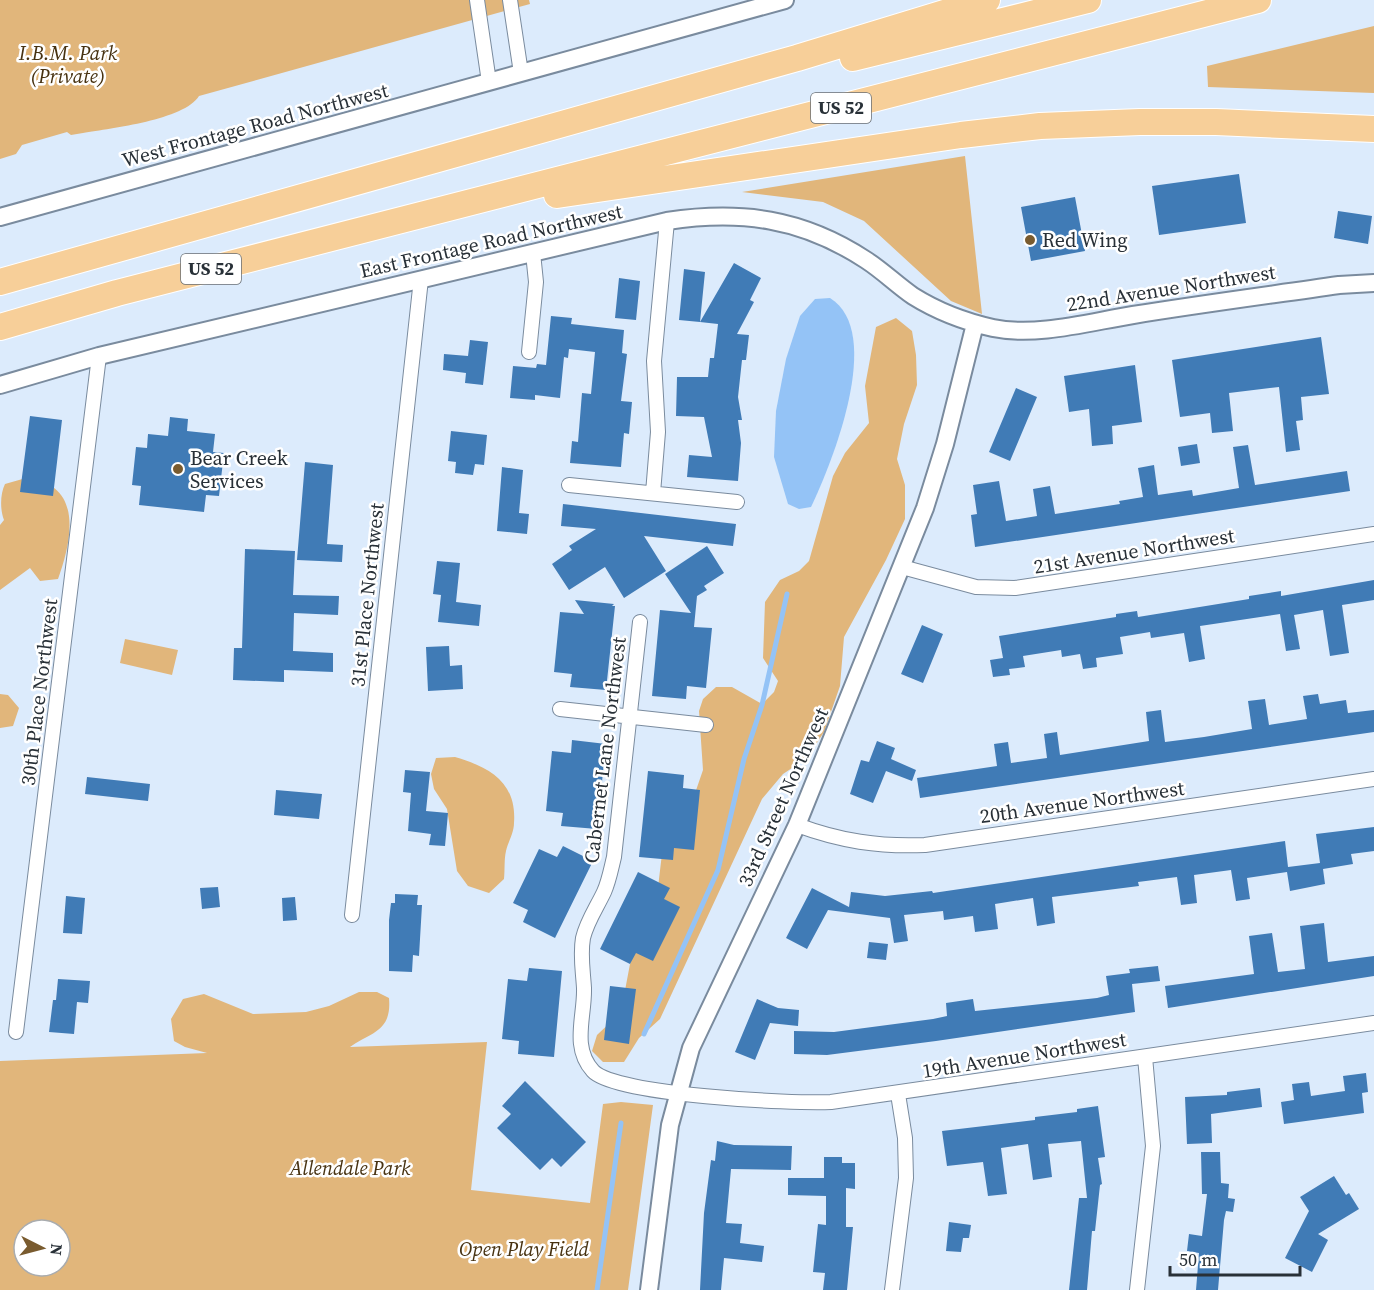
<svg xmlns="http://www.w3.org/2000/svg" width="1374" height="1290" viewBox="0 0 1374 1290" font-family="'Source Serif 4',serif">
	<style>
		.green { fill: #e1b67b; fill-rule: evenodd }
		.water { fill: #94c3f6 }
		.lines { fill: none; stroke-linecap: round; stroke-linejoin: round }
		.stream { stroke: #94c3f6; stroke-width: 5 }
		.building { fill: #407bb6 }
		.minor-casing { stroke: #7a8b9e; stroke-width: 16 }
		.tertiary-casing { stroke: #7a8b9e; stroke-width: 20 }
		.motorway-casing { stroke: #fff; stroke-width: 28 }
		.minor { stroke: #fff; stroke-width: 14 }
		.tertiary { stroke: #fff; stroke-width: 16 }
		.motorway { stroke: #f7cf99; stroke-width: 26 }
		.poi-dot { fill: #795b2f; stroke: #fff; stroke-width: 2 }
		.labels { text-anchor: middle; stroke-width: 5; stroke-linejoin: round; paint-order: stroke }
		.shield { fill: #fff; stroke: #686e73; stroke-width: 1.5 }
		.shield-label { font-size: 18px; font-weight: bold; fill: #283037 }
		.park-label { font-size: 20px; font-style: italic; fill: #473211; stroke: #fff }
		.street-label { font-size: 20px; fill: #283037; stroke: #fff }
		.poi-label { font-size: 20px; fill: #283037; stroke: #fff; text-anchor: start }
	</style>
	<rect width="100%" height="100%" fill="#dcebfc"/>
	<!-- green -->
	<path class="green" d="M0,0H529L530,4L199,96C184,120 112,128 83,133L71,135L67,132L22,145L16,154L0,159Z
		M1374,26V93L1208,87L1207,66Z
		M965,156L982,314L951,301L864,221L823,202L742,192Z
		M896,318L912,331L916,355L917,385L904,424L897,459L905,485V519L886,560L844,637L840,686L824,732L807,758L783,774L762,799L660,1019L639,1038L624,1062H603L592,1051L597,1035L614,1019L623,1001L630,964L657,896L663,845L692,802L703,770L699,711L703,699L716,687H732L762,704L774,692L778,681L763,658L765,602L780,580L799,571L809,561L833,476L845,453L869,423L865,386L876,327Z
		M26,478C84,484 72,540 58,579L40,581L30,568L0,590V525L4,520C0,510 0,494 5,484Z
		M125,639L178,650L172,675L120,663Z
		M0,694L8,695L19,708L13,726L0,728Z
		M455,757C489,767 517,782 514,823C514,833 508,842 506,851C504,859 505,870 504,879L489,893L468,886L457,871L447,809L434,789L431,774L436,758Z
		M359,992H377L389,998C392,1032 371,1032 350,1047L487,1042L471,1190L590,1203L603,1104L621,1102L653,1105L628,1290H0V1061L207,1053L185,1047L174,1041L171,1019L183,999L204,994L253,1014L306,1012L329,1006ZM24,1230H60V1266H24Z"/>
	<!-- water -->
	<path class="water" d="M830,298C885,332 832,463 811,507L799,509L788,504L774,457L776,411L786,359L800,316L815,299Z"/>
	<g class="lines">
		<!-- stream -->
		<path class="stream" d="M644,1034L718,870L744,759L762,705L787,594
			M597,1290L621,1123"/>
	</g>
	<!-- building -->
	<path class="building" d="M1239,174L1246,223L1159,235L1152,186Z
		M1075,197L1085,251L1031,261L1021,207Z
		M1338,211L1372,216L1368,244L1334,238Z
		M734,263L761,278L750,300L754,302L737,334L749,335L746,360H742L738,397L742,420H738L741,443L738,481L687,477L689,455L712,457L704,417L676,416L677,377H708L710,358H714L718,324L700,322Z
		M684,269L705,272L700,322L679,320Z
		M619,278L640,281L636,320L615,318Z
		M551,316L572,318L571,324L624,330L622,353L627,354L621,401L632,402L629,434L624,433L621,467L570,463L572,441L578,442L582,393L591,394L595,352L569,349L568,358L564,357L560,398L535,395V400L510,398L513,366L536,368L537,364L546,365Z
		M1321,337L1329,394L1301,397L1303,420L1296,421L1300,450L1286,452L1279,387L1229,393L1233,431L1212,433L1210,413L1180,417L1172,360Z
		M470,340L488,342L483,385L465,383L466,373L443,370L444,354L468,356Z
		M1135,365L1142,422L1112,426L1113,444L1092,446L1089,409L1069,412L1064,376Z
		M1016,388L1037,397L1010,461L989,452Z
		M30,416L62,420L53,496L20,492Z
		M170,417L188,419L187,431L215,434L213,452L224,453L219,496L206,495L204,512L139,505L141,486L132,485L136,447L147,448L148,434L168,436Z
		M451,431L487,435L484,465L475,464L473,475L455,473L456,462L448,461Z
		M1197,444L1200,463L1181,466L1178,447Z
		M1248,445L1255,485L1347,471L1350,491L975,547L971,515L977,514L973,485L999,481L1006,521L1037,516L1033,489L1050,486L1055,514L1120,504L1119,501L1143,497L1138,468L1154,465L1158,495L1192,490L1193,496L1239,488L1233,447Z
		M305,462L333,465L327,544L343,545L342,562L297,560Z
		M502,467L523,470L519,513L529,514L527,534L497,531Z
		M563,504L736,524L733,546L644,536L666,571L624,598L605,567L569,590L552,564L572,550L569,546L596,529L561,526Z
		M707,546L724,573L704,586L707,590L697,596L694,627L712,628L706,688L687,686L686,699L652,696L660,610L691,613L665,574Z
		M245,549L295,551L293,595L339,596L338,615L294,613L293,651L333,653V672L284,670V682L233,680L234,648H242Z
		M437,561L460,563L456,602L481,605L479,626L438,622L441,595L433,594Z
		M1374,580V600L1342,605L1349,653L1330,656L1323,610L1294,615L1300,649L1286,651L1280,614L1200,626L1205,659L1189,662L1184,633L1151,638L1150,632L1120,637L1123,654L1096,658L1097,667L1083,669L1080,654L1062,657L1061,650L1023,656L1025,667L1009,669L1010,675L993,677L990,660L1003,658L999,636L1116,617V614L1137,611L1138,617L1249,599V596L1281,591V596Z
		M575,600L614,604L612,606H615L606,690L570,687L572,674L554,672L560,612L584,614Z
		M922,625L943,634L923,683L901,674Z
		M449,646L450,666L462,665L463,689L428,691L426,647Z
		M1318,694L1320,704L1346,700L1348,713L1374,710V732L920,798L917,778L997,766L994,744L1008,742L1011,763L1047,758L1044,734L1057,732L1060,755L1149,741L1146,712L1161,710L1165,742L1204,737L1252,729L1248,701L1265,699L1269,725L1307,719L1303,696Z
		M572,740L606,744L597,829L561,826L563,813L546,811L552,751L571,753Z
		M877,741L895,748L891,759L916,770L912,781L886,771L873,803L850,794L861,760L869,762Z
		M405,770L430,772L426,811L448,813L445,846L429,845L431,834L408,831L411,793L403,792Z
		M648,771L684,775L683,788L700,790L694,850L674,848L673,860L639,857Z
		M87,777L150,784L148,801L85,794Z
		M276,790L322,794L319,819L274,815Z
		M1374,827V851L1351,854L1353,864L1323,869L1325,884L1290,891L1287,872L1247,878L1250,899L1236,901L1231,870L1194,875L1197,903L1181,905L1177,877L1138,882L1139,886L1052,897L1055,923L1037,926L1033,898L995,904L998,929L975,932L973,916L944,920L943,911L904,915L908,941L894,943L890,918L828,910L807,949L786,938L812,888L849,907L851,892L885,896L932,891L933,893L1285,841L1288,867L1320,863L1316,834Z
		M563,846L593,861L555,938L523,922L528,910L513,903L539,849L557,857Z
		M638,872L670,888L664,899L680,907L653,961L636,953L630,964L600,949Z
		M218,887L220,907L202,909L200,888Z
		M395,894L418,895L417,905H422L419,956L413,955L412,972L389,971V920L391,903H395Z
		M66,896L85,898L82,934L63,933Z
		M295,897L297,920L283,921L282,898Z
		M1324,923L1328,962L1374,956V976L1168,1008L1165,986L1254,974L1249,936L1272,933L1278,972L1305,969L1300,926Z
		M869,942L888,944L886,960L867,958Z
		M1158,966L1160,981L1132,984L1135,1012L936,1041L827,1055L794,1054V1031L834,1032L933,1019L947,1016L946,1003L973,999L975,1011L1097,998L1109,995L1106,976L1130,973L1129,969Z
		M529,968L562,971L554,1057L518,1054L519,1041L502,1039L508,979L527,981Z
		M58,979L90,981L88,1003L77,1002L74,1034L49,1032L53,1000H56Z
		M610,986L636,989L629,1044L604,1040Z
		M757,999L778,1008L799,1010L798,1026L770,1023L755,1060L735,1052Z
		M1366,1073L1368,1092L1362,1093L1364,1113L1284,1124L1281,1102L1294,1100L1292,1084L1309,1082L1311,1096L1345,1091L1343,1076Z
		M525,1081L586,1142L561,1167L552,1158L540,1170L497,1128L511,1114L502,1106Z
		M1260,1088L1262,1107L1211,1114L1212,1143L1187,1144L1185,1097L1227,1095V1092Z
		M1098,1106L1105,1157L1098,1158L1102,1184L1100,1185L1095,1231H1092L1087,1290H1069L1079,1198H1087L1081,1141L1048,1144L1052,1177L1033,1180L1028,1144L1001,1148L1007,1194L988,1196L983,1162L947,1166L942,1131L1035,1120V1117L1077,1112V1109Z
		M717,1141L734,1145L792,1146L791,1170L731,1169L726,1223L742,1224L740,1243L764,1246L762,1262L724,1258L721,1290H700L704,1213L711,1160L715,1161Z
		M1201,1152H1220L1221,1183L1229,1184L1228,1198L1235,1199L1233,1212L1226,1211L1224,1220L1218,1290H1196L1199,1253L1187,1251L1189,1234L1202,1236L1207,1194H1202Z
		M824,1157H842V1163H855V1189L846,1188V1227H853L847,1290H823L825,1273L813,1272L818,1224L826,1225V1196L788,1195V1178H824Z
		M1334,1176L1346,1195L1349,1193L1359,1209L1318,1234L1328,1240L1312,1272L1285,1258L1309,1211L1300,1197Z
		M949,1222L971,1225L969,1238H963L961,1252L946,1251Z"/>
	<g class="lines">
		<defs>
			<path id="minor" d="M477,0L489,82
				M510,0L521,73
				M529,352L536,282L533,253
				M569,485L737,502
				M653,493L658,432L654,361L667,221
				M902,567L976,587L1015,588L1374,534
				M640,622L614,857C611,869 609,881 604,892C597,907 587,921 583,938C580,955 583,971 584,988C585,1016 571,1047 593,1071C615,1095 793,1104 831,1102L1374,1023
				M560,709L706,725
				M797,825C840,841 879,847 925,845L1374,779
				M352,915L421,279
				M16,1032L99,356
				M892,1290L906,1178L905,1138L898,1094
				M1137,1290L1153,1146L1145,1057"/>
			<path id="tertiary" d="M0,217L785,0
				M0,385L99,356L667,221C741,210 802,218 866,260C883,271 897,285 913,296C937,311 966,322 993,328C1037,337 1089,322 1133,315C1201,304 1270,295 1339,285L1374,283
				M649,1290L670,1125L691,1048L797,825L925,508L945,444L975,324"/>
			<path id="motorway" d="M853,58L1088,0
				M557,195L961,135L1040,126L1140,122H1216L1374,129
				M0,282L797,58L987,0
				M0,327L117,293L1258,0"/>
		</defs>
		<!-- minor casing -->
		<use href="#minor" class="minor-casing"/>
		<!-- tertiary casing -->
		<use href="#tertiary" class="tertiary-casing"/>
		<!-- motorway casing -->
		<use href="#motorway" class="motorway-casing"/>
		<!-- minor -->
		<use href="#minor" class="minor"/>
		<!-- tertiary -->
		<use href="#tertiary" class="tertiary"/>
		<!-- motorway -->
		<use href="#motorway" class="motorway"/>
	</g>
	<!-- markers -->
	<g class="poi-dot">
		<circle cx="1030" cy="240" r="6"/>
		<circle cx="178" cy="469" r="6"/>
	</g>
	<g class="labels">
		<!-- shield labels -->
		<g class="shield">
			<rect x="811" y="93" width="60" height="30" rx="4.5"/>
			<rect x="181" y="254" width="60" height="30" rx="4.5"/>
		</g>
		<g class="shield-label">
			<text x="841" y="114">US 52</text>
			<text x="211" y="275">US 52</text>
		</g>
		<!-- park labels -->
		<g class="park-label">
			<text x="68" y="60">I.B.M. Park<tspan x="68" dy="23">(Private)</tspan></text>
			<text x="350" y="1175">Allendale Park</text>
			<text x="524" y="1256">Open Play Field</text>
		</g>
		<!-- street labels -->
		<g class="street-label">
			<text transform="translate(255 125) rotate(-15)" y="7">West Frontage Road Northwest</text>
			<text transform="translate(491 241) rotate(-13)" y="7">East Frontage Road Northwest</text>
			<text transform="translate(1171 288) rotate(-9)" y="7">22nd Avenue Northwest</text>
			<text transform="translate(1134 551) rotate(-9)" y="7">21st Avenue Northwest</text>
			<text transform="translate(367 595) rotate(-84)" y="7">31st Place Northwest</text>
			<text transform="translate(39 692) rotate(-83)" y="7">30th Place Northwest</text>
			<text transform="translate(605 750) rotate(-83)" y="7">Cabernet Lane Northwest</text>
			<text transform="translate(783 797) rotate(-66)" y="7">33rd Street Northwest</text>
			<text transform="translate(1082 802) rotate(-8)" y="7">20th Avenue Northwest</text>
			<text transform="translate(1024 1055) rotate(-9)" y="7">19th Avenue Northwest</text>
		</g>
		<!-- poi labels -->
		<g class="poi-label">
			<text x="1042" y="247">Red Wing</text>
			<text x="190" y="465">Bear Creek<tspan x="190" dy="23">Services</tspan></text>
		</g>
	</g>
	<!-- north arrow -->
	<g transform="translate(42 1248) rotate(96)"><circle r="28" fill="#ffffff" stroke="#a9acaf" stroke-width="1.5"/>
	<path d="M0-4.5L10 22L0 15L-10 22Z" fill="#795b2f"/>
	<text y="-9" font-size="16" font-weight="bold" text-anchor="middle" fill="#283037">N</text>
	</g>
	<!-- scale -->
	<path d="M1170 1266v9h130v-9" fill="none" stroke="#283037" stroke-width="3"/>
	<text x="1179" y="1266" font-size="18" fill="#283037" stroke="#ffffff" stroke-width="4.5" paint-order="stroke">50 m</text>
</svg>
